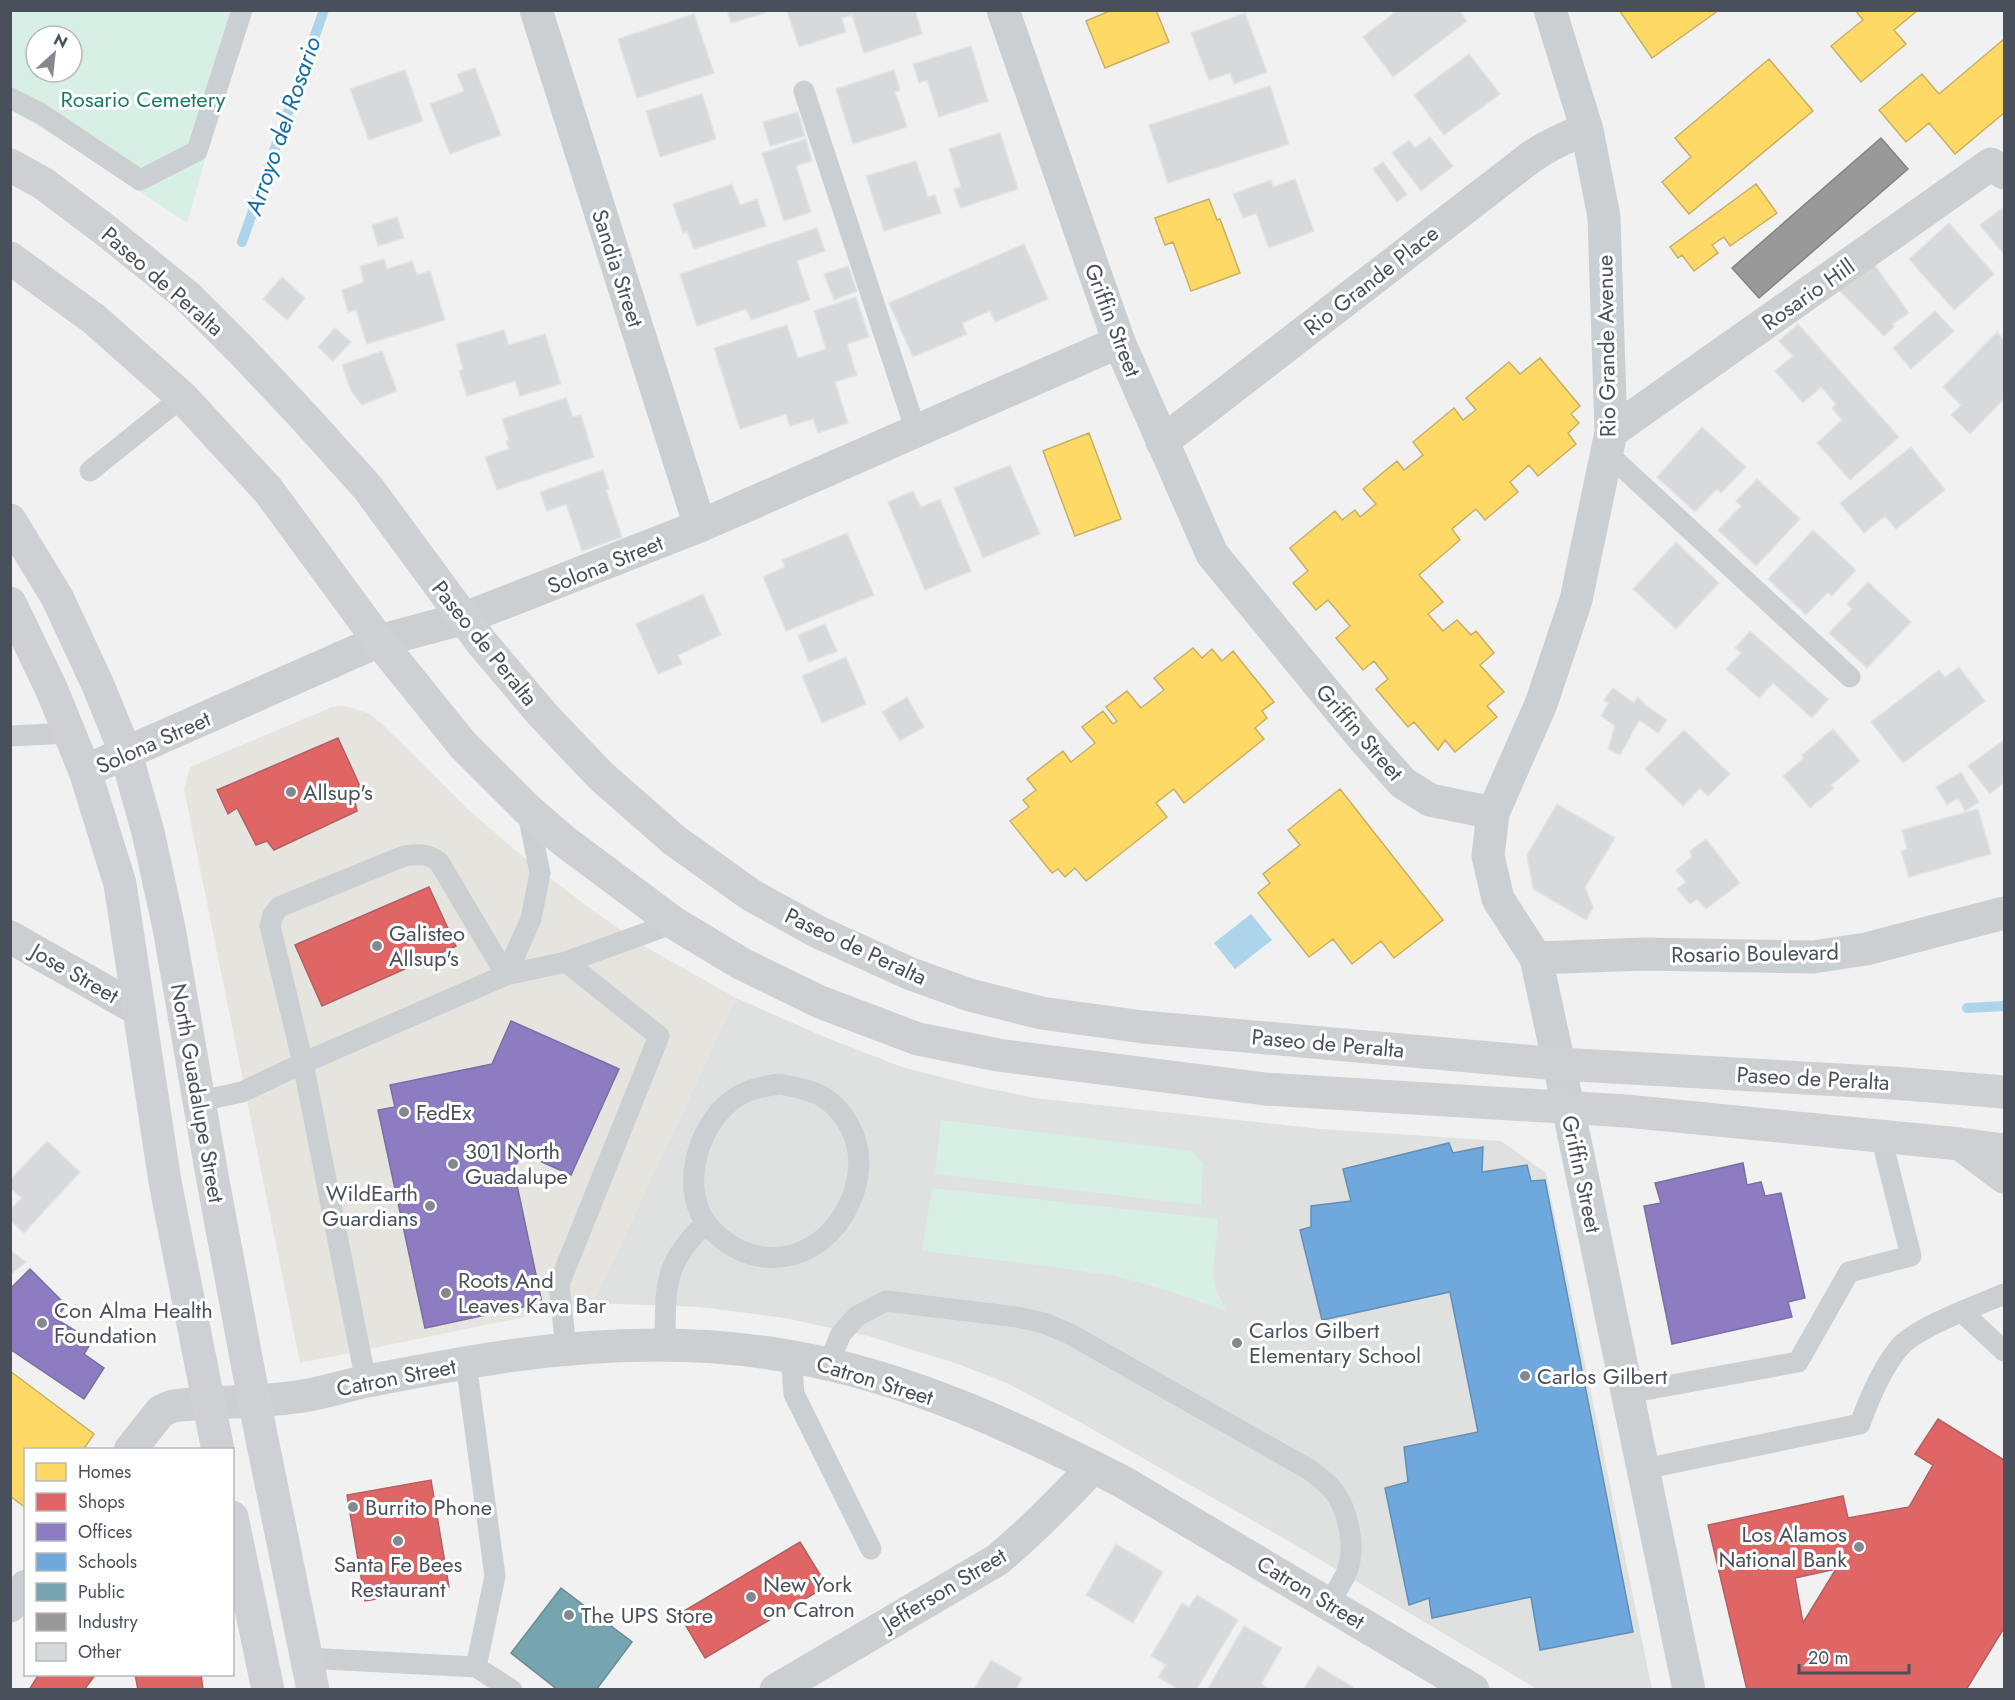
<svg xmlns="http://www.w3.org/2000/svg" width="2015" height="1700" viewBox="0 0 2015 1700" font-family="Jost,sans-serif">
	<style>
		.commercial { fill: #e5e4df }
		.education { fill: #dfe0e0 }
		.green { fill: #d7efe4; fill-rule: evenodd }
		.water { fill: #add4eb }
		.homes { fill: #ffd966; stroke: #c8b063; stroke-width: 1.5 }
		.shops { fill: #e06666; stroke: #b35f63; stroke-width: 1.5; fill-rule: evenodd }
		.offices { fill: #8e7cc3; stroke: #796fa4; stroke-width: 1.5 }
		.schools { fill: #6fa8dc; stroke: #648eb6; stroke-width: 1.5 }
		.public { fill: #76a5af; stroke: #688c96; stroke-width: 1.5 }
		.industry { fill: #999; stroke: #818387; stroke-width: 1.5 }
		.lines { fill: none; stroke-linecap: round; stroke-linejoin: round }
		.stream { stroke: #add4eb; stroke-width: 10 }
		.building { fill: #d8d9db; stroke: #e2e3e4; stroke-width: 1.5 }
		.service { stroke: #cccfd2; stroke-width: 21 }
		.minor { stroke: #cccfd2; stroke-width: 33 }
		.tertiary { stroke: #cccfd2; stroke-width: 33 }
		.secondary { stroke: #ced0d3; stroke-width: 33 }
		.poi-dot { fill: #848890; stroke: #fff; stroke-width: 2 }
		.labels { text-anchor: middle; stroke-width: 6; stroke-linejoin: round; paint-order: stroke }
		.park-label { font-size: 22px; fill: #1c7b5c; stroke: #fff }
		.street-label { font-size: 22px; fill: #49505c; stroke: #fff }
		.poi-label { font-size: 22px; fill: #49505c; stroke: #fff; text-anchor: start }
		.water-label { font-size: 24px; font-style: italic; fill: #146ea5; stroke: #fff }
	</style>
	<rect width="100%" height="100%" fill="#f1f1f1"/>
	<!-- commercial -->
	<path class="commercial" d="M346,706L370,714L381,723L472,813L528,861L592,910L646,947L736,998L593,1303L300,1363L184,789L190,767L332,707Z"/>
	<!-- education -->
	<path class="education" d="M736,998L827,1038L902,1067L972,1085L1035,1098L1321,1129L1501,1141L1546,1173L1652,1689H1537L1292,1543L1076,1420L1007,1383L958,1364L868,1336L785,1318L700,1307L593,1303Z"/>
	<!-- green -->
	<path class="green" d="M10,11H248L187,223L66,143L11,110ZM36,36H72V72H36Z
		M941,1120L1193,1151L1203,1164L1201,1205L935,1174Z
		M932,1188L1218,1219L1213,1273L1216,1289L1226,1311L1166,1290L1116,1276L1040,1265L922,1251Z"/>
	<!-- water -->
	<path class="water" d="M1251,914L1272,940L1235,969L1214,943Z"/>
	<!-- homes -->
	<path class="homes" d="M1112,10H1156L1169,42L1105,68L1086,21Z
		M1619,10H1719L1652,58Z
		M1855,10H1918L1894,30L1906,44L1861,82L1831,46L1863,20Z
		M2004,39V113L1955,154L1929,123L1906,142L1879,110L1922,74L1939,94Z
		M1769,59L1813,111L1689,214L1662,182L1691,157L1675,138Z
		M1756,184L1777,213L1730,246L1724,237L1712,245L1718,253L1694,271L1682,255L1678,258L1670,247Z
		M1209,199L1217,220L1220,219L1240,273L1191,291L1173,242L1165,245L1155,218Z
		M1540,358L1580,406L1571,414L1579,423L1568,433L1576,444L1538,476L1529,465L1510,482L1518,492L1485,520L1476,509L1452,529L1460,540L1419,575L1443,602L1428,614L1443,631L1457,620L1471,635L1476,631L1494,653L1480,665L1504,692L1487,706L1497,717L1455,752L1445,740L1438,750L1414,722L1408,727L1376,689L1388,679L1374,661L1363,670L1336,638L1350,626L1328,600L1316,610L1293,583L1308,571L1290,548L1335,511L1342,520L1355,510L1360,517L1376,504L1363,489L1397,461L1404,470L1423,455L1413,442L1454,408L1463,420L1476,410L1466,398L1509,362L1520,374Z
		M1089,433L1121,519L1075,536L1043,451Z
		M1193,648L1202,658L1212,649L1222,661L1233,651L1274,702L1262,711L1267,718L1255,728L1264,739L1184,803L1174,789L1156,803L1167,817L1086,881L1075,868L1065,877L1058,869L1052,873L1010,821L1029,807L1023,800L1036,790L1027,779L1063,751L1071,762L1095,743L1082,727L1103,711L1113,724L1117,721L1106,707L1127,691L1141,708L1164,690L1154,678Z
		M1340,789L1443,920L1394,958L1381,941L1352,964L1333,939L1309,957L1258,893L1270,883L1263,874L1300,845L1288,830Z
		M10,1371L94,1434L83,1450H26V1508L10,1496Z"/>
	<!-- shops -->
	<path class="shops" d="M338,738L364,795L355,802L357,811L274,850L267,841L256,845L237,808L228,814L217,790Z
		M429,887L456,946L322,1006L295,945Z
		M1938,1419L2004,1460V1628L1966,1690H1747L1708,1525L1843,1496L1848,1518L1909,1507L1933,1465L1915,1454ZM1836,1569L1803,1623L1795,1578Z
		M431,1480L449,1587L365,1601L347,1495Z
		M800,1542L827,1586L705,1658L679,1614Z
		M39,1674H96L84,1690H29Z
		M135,1674H201L203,1690H138Z"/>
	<!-- offices -->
	<path class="offices" d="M511,1021L619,1069L571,1175L522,1153L508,1181L517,1185L542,1303L425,1328L378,1110L395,1107L390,1085L492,1064Z
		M1743,1163L1747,1185L1761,1182L1765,1196L1781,1193L1805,1298L1788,1302L1792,1317L1672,1344L1644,1206L1661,1203L1655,1183Z
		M30,1269L66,1305L56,1319L92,1341L84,1354L104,1368L84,1399L10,1349V1289Z"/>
	<!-- schools -->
	<path class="schools" d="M1449,1143L1453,1153L1483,1147L1482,1172L1527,1165L1531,1181L1545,1180L1633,1632L1540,1650L1531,1597L1432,1618L1429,1598L1409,1605L1385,1488L1408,1482L1404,1447L1478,1432L1450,1292L1322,1320L1300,1230L1311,1227V1206L1351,1201L1343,1169Z"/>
	<!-- public -->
	<path class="public" d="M561,1588L632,1642L596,1690H558L511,1653Z"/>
	<!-- industry -->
	<path class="industry" d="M1881,138L1908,169L1759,298L1732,268Z"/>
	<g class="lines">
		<!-- stream -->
		<path class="stream" d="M242,242L324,10
			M1967,1008L2004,1006"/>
	</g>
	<!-- building -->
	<path class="building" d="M727,10H764L765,13L731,23Z
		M787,10H915L922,34L864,53L852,15L842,18L846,32L799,47Z
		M1398,10H1459L1467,21L1393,77L1363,37Z
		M1245,13L1267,72L1234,84L1230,73L1209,80L1191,33Z
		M694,14L714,73L637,98L618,39Z
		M971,46L988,101L939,117L927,80L919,83L913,64Z
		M1469,54L1500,94L1444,135L1414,95Z
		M475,68L501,135L450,154L430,104L464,91L457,74Z
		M405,70L423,121L369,140L350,89Z
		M894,70L900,90L895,92L907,127L853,144L836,89Z
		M1270,86L1289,144L1168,183L1149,125Z
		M702,94L716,139L660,157L646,111Z
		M798,112L805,136L770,146L763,122Z
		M1000,133L1018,189L960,208L954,189L961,187L949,149Z
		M1430,137L1453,166L1421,191L1392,153L1409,140L1415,148Z
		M806,139L812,161L796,166L811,212L784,221L762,153Z
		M916,161L928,197L935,195L941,213L884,231L866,176Z
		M1383,162L1407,194L1397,202L1373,169Z
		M1295,179L1314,231L1269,248L1256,213L1243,218L1233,194L1271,180L1273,187Z
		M732,184L740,205L757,199L766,226L694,249L687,231L683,233L673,204Z
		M2002,208L2004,211V254L1980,225Z
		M397,217L404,238L378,246L372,225Z
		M1949,223L1994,274L1954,310L1909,259Z
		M817,228L825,251L797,261L810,300L751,320L746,309L697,326L680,274Z
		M1024,244L1048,299L995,322L990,311L962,323L967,334L913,357L889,303Z
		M384,259L387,269L412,261L417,275L430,271L445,320L367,344L356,310L348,312L342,290L364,282L360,266Z
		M1874,264L1909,313L1892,324L1894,327L1884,336L1839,290Z
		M848,266L857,291L834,300L824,274Z
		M282,277L305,298L287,320L263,299Z
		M856,297L869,337L847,344L857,375L835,382L848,423L818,433L813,419L790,426L786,414L740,429L714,348L787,325L798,358L826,349L814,311Z
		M1935,311L1954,331L1911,369L1893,348Z
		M1798,324L1899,437L1850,480L1817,443L1842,420L1832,408L1836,404L1821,387L1803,403L1775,371L1793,356L1779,341Z
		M335,328L351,342L333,361L318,347Z
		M504,330L509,345L545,334L561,384L520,396L515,381L467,396L459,371L463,369L456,344Z
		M1997,332L2004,340V399L1970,434L1951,415L1961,405L1943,387Z
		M382,351L397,391L362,405L351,391L342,365Z
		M566,398L573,417L581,415L594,457L497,490L485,457L509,449L506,441L509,440L502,419Z
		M1702,427L1746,467L1721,493L1717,489L1695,512L1657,477Z
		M1911,447L1945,490L1896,529L1885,516L1864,533L1840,503Z
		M1010,465L1040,534L983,558L954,488Z
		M603,470L609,489L606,490L622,537L582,551L566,504L547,511L540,492Z
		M1757,479L1800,519L1756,566L1718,530L1741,506L1736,501Z
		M913,491L921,507L940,499L971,571L925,590L888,502Z
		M1813,530L1856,570L1832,596L1828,592L1806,615L1768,579Z
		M847,533L874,595L786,631L763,577L785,567L782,560Z
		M1676,542L1719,583L1676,629L1633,589Z
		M1868,582L1911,622L1867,668L1829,633L1852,609L1847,604Z
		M703,594L721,635L678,655L682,664L658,674L636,624Z
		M825,624L837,651L809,662L798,635Z
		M1750,631L1828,699L1812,718L1773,683L1759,698L1726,669L1741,653L1735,648Z
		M846,657L866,704L822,723L802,676Z
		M1959,667L1985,701L1903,763L1871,722L1939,670L1945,677Z
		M1613,688L1634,703L1638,697L1649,708L1667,720L1658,733L1639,720L1620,755L1608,749L1615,726L1601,716L1609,703L1604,700Z
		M907,697L924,727L900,741L882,712Z
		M1833,729L1860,761L1831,785L1834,788L1810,808L1783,776L1804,758L1802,755Z
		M1684,730L1730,774L1708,796L1700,788L1683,806L1645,769Z
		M2004,740V782L1990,794L1968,766Z
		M1961,772L1979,802L1965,811L1958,798L1947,805L1936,787Z
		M1557,804L1615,838L1585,887L1593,907L1586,920L1533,889L1527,855Z
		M1978,809L1991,854L1909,877L1901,851L1907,849L1902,830Z
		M1706,839L1740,883L1706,909L1697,899L1690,904L1677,889L1686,882L1676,870L1692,857L1690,851Z
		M47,1141L80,1172L24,1233L10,1220V1210L22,1198L10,1188V1180Z
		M10,1250L26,1262L10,1275Z
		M1116,1544L1163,1572L1133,1623L1086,1595Z
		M1197,1595L1238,1620L1196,1690H1179L1158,1677L1166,1665L1151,1656L1182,1603L1189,1607Z
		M1244,1626L1282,1648L1261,1684L1271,1690H1207Z
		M991,1660L1022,1678L1016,1690H974Z
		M1318,1666L1353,1687L1352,1690H1303Z"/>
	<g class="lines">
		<!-- service -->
		<path class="service" d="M804,91L916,431
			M10,98L40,113L140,180L197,151L242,10
			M1607,453L1850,677
			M90,471L182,397
			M10,736L70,733
			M506,975L531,919L540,873L527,809
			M779,1084C791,1086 803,1088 815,1093C830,1099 842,1112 850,1127C861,1148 861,1170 854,1192C832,1258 761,1281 711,1229C676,1192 698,1118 740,1095C753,1088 766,1086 779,1084Z
			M200,1101L242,1092L303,1063L506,975L566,962L674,923
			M1962,1312L2004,1351
			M665,1345C666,1289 661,1265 706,1223
			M566,1348L559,1284L659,1036L566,962
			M791,1356L794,1394L871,1549
			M466,1363L495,1576L476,1667L512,1690
			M828,1364L841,1334L857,1316L886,1301L1017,1317L1044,1323L1070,1334L1310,1470C1320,1478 1331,1485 1337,1496C1350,1517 1356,1552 1346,1574C1341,1584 1335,1593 1329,1603
			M366,1382L303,1063L270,926L273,915L279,907L404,856C418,854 427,853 439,862L506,975
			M1628,1393L1798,1362L1849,1272L1911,1256L1881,1137
			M1644,1469L1860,1424C1869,1399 1881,1370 1898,1349C1914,1328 1978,1305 2004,1294
			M306,1658L476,1667"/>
		<!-- minor -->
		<path class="minor" d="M536,10L700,526
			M1003,10L1119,342L1212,554L1363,738L1403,783L1430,800L1493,813L1488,856L1498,899L1536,958L1559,1064
			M1611,432L1991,164L2004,173
			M1162,442L1531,157C1549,145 1566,136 1587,130
			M85,771L379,641L465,618L700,526L1119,342
			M1493,813L1541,704L1576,600L1611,432L1604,217L1587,130L1550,10
			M10,937L139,1010
			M1536,958L1644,954L1813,957L1866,949L2004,913
			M776,1690L997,1560C1032,1531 1063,1499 1093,1467"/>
		<!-- tertiary -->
		<path class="tertiary" d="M1559,1064L1689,1690
			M130,1450L161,1411L173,1406C214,1401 256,1403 296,1397C319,1394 341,1387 363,1382C397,1375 431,1369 465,1363C573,1344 685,1337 793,1357C909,1377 1019,1429 1123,1482L1473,1690
			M10,1606L26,1586"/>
		<!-- secondary -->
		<path class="secondary" d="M10,165L44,184L109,233L187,296L243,352L305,418L368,488L482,643L543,715L601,776L674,840L751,895L818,932L911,974L970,995L1041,1013L1143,1027L1559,1064L1893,1083L2004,1092
			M10,258L94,319L182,397L268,490L379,641L463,745L527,809L564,841L674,923L742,964L820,1002L918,1039L998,1055L1265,1089L1626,1111L1960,1144L2004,1150
			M10,520L57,597L98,685L126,754L148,832L169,928L213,1181L254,1400L313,1690
			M10,603L51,688L85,771L120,884L165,1182L218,1450
			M1964,1147L2004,1177
			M232,1517L268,1690"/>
	</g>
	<!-- markers -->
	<g class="poi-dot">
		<circle cx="291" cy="792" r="6"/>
		<circle cx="377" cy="946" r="6"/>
		<circle cx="404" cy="1112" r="6"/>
		<circle cx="453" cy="1164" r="6"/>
		<circle cx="430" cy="1206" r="6"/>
		<circle cx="446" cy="1293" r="6"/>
		<circle cx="42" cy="1323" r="6"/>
		<circle cx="1237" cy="1343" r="6"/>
		<circle cx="1525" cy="1376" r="6"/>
		<circle cx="353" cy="1507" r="6"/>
		<circle cx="398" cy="1541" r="6"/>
		<circle cx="1859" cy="1547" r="6"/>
		<circle cx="751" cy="1597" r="6"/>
		<circle cx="569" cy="1615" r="6"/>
	</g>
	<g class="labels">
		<!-- park labels -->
		<g class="park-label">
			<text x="143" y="107">Rosario Cemetery</text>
		</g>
		<!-- street labels -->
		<g class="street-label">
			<text transform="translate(618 268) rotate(72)" y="8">Sandia Street</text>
			<text transform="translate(1371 280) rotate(-38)" y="8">Rio Grande Place</text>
			<text transform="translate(163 281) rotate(41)" y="8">Paseo de Peralta</text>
			<text transform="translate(1808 294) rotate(-35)" y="8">Rosario Hill</text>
			<text transform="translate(1113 320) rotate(69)" y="8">Griffin Street</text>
			<text transform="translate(1606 346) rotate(-91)" y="8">Rio Grande Avenue</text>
			<text transform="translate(605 564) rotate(-22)" y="8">Solona Street</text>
			<text transform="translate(485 643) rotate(51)" y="8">Paseo de Peralta</text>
			<text transform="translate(1360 732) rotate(49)" y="8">Griffin Street</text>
			<text transform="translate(153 742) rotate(-24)" y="8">Solona Street</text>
			<text transform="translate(856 946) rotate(25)" y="8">Paseo de Peralta</text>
			<text transform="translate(1755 953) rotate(-1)" y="8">Rosario Boulevard</text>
			<text transform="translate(75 973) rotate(30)" y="8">Jose Street</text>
			<text transform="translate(1328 1043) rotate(5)" y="8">Paseo de Peralta</text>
			<text transform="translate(1813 1078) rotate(3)" y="8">Paseo de Peralta</text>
			<text transform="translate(198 1093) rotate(80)" y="8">North Guadalupe Street</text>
			<text transform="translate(1582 1174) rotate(78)" y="8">Griffin Street</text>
			<text transform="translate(396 1377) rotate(-11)" y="8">Catron Street</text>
			<text transform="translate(875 1380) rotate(17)" y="8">Catron Street</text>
			<text transform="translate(944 1589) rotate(-31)" y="8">Jefferson Street</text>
			<text transform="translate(1311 1592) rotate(31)" y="8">Catron Street</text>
		</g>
		<!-- poi labels -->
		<g class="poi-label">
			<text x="303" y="800">Allsup's</text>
			<text x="389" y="941">Galisteo<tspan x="389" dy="25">Allsup's</tspan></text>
			<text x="416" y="1120">FedEx</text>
			<text x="465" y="1159">301 North<tspan x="465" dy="25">Guadalupe</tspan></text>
			<text x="418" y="1201" text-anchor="end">WildEarth<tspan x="418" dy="25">Guardians</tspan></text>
			<text x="458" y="1288">Roots And<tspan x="458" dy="25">Leaves Kava Bar</tspan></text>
			<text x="54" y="1318">Con Alma Health<tspan x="54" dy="25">Foundation</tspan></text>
			<text x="1249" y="1338">Carlos Gilbert<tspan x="1249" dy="25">Elementary School</tspan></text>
			<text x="1537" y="1384">Carlos Gilbert</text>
			<text x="365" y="1515">Burrito Phone</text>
			<text x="1847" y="1542" text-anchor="end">Los Alamos<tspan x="1847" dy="25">National Bank</tspan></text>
			<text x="398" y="1572" text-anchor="middle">Santa Fe Bees<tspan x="398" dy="25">Restaurant</tspan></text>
			<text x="763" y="1592">New York<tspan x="763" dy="25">on Catron</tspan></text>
			<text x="581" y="1623">The UPS Store</text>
		</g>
		<!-- water labels -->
		<g class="water-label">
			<text transform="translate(283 126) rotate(-71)" y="8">Arroyo del Rosario</text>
		</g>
	</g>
	<!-- border -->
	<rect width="2015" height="1700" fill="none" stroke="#49505c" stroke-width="24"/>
	<!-- legend -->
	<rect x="24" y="1448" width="210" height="228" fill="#ffffff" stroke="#b6b9be" stroke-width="1.5"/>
	<rect x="36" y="1463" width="30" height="18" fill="#ffd966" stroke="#b6b9be" stroke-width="1.5"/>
	<text x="78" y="1478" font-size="18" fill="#49505c">Homes</text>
	<rect x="36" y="1493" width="30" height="18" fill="#e06666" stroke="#b6b9be" stroke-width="1.5"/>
	<text x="78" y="1508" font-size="18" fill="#49505c">Shops</text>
	<rect x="36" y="1523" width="30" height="18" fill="#8e7cc3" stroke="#b6b9be" stroke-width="1.5"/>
	<text x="78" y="1538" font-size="18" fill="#49505c">Offices</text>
	<rect x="36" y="1553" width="30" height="18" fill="#6fa8dc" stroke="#b6b9be" stroke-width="1.5"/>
	<text x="78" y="1568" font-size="18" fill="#49505c">Schools</text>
	<rect x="36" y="1583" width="30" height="18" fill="#76a5af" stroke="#b6b9be" stroke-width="1.5"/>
	<text x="78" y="1598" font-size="18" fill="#49505c">Public</text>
	<rect x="36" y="1613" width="30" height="18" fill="#999999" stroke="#b6b9be" stroke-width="1.5"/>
	<text x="78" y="1628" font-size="18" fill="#49505c">Industry</text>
	<rect x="36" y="1643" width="30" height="18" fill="#d8d9db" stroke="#b6b9be" stroke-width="1.5"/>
	<text x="78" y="1658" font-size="18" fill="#49505c">Other</text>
	<!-- north arrow -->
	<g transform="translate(54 54) rotate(27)"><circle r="28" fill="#ffffff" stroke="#b6b9be" stroke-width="1.5"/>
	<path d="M0-4.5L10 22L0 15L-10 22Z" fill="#848890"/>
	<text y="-9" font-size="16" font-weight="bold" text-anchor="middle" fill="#49505c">N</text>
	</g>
	<!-- scale -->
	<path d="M1799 1664v9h110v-9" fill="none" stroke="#49505c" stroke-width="3"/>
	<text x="1808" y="1664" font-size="18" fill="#49505c" stroke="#ffffff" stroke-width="4.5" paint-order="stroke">20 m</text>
</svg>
